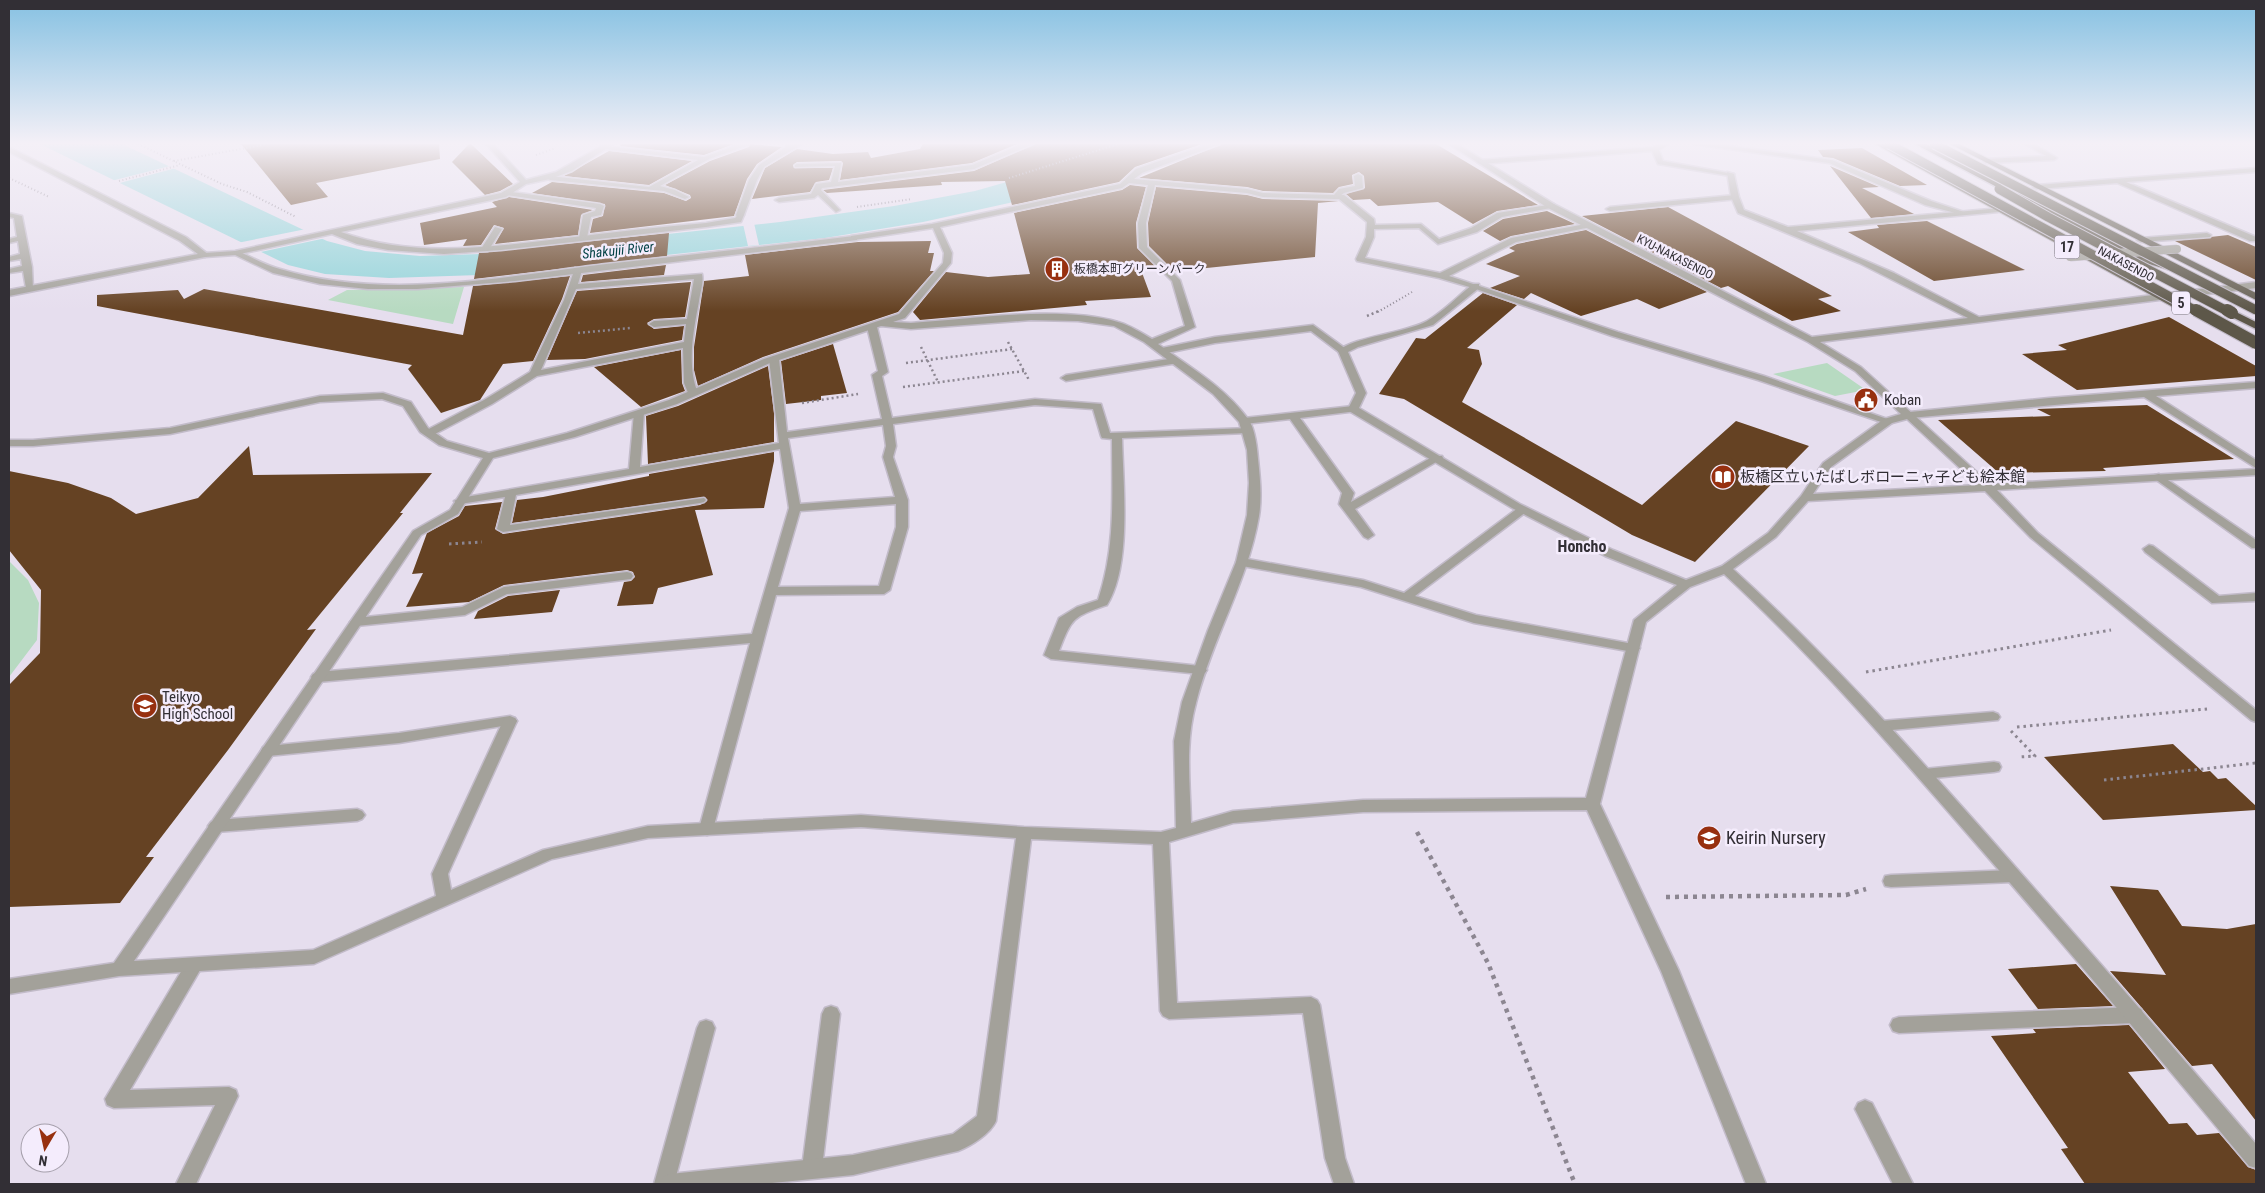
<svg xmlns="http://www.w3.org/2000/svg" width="2265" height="1193" viewBox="0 0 2265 1193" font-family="'Roboto Condensed','Noto Sans JP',sans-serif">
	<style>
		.green { fill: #b7dac1 }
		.water { fill: #93d4d9 }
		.pier { fill: #e6deee }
		.building { fill: #654223 }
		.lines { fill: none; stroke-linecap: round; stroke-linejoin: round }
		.service-casing { stroke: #c2bbc9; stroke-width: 3 }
		.pedestrian-casing { stroke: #c2bbc9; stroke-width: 3 }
		.minor-casing { stroke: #c2bbc9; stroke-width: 3 }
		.tertiary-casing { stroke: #c2bbc9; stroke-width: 3 }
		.trunk-casing { stroke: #c2bbc9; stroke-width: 2 }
		.motorway-casing { stroke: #c2bbc9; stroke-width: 3 }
		.path-far3 { stroke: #8c8691; stroke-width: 2; stroke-dasharray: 1 2.5; stroke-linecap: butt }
		.path-far2 { stroke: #8c8691; stroke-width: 2.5; stroke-dasharray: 2 3; stroke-linecap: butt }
		.path-far1 { stroke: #8c8691; stroke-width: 3; stroke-dasharray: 2.5 4; stroke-linecap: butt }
		.path { stroke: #8c8691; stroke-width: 4.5; stroke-dasharray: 4 5; stroke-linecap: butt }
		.service { fill: #a3a19a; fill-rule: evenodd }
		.pedestrian { fill: #a3a19a; fill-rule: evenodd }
		.minor { fill: #a3a19a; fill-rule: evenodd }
		.tertiary { fill: #a3a19a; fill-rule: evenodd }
		.trunk { fill: #666054; fill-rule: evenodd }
		.motorway { fill: #5d5749; fill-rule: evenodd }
		.pedestrian-bridge-casing { stroke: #c2bbc9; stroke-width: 9; stroke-linecap: butt }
		.motorway-bridge-far1-casing { stroke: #c2bbc9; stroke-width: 11; stroke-linecap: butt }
		.motorway-bridge-casing { stroke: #c2bbc9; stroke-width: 14; stroke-linecap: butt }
		.pedestrian-bridge { stroke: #a3a19a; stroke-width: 8 }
		.motorway-bridge-far1 { stroke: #5d5749; stroke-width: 9 }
		.motorway-bridge { stroke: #5d5749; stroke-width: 12 }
		.labels { text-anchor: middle; stroke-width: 5; stroke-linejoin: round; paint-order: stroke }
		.far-street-label { font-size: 12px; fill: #322f35; stroke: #f4ecfc }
		.far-poi-label { font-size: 12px; fill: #322f35; stroke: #f4ecfc; text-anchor: start }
		.shield { fill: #f4ecfc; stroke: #6c6871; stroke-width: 1 }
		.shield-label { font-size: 14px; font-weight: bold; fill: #322f35 }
		.far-water-label { font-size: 14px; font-style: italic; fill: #054347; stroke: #f4ecfc }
		.poi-label { font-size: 15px; fill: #322f35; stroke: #f4ecfc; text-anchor: start }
		.neighbourhood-label { font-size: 16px; font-weight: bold; fill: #322f35; stroke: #f4ecfc }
		.near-poi-label { font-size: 18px; fill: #322f35; stroke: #f4ecfc; text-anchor: start }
	</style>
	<rect width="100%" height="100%" fill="#e6deee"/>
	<!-- green -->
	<path class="green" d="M464,287L453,324L328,300L347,290Z
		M1827,363L1866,390L1835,396L1773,374Z
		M9,561L28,580L39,603L37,640L9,677Z"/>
	<!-- water -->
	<path class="water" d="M40,144H122L327,241L365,251L420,256L481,254L780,222L894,206L975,191L1063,166L1110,174L1009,203L923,222L825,238L479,275L389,278L325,274L288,265Z"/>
	<!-- pier -->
	<path class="pier" d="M170,166L176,168L116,184L111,181Z
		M754,223L759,245L748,246L743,224Z
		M306,229L326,238L256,253L237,243Z"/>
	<!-- building -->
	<path class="building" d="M241,144H439L440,159L316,183L328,197L291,205Z
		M469,144H471L513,184L500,191L485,195L452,162Z
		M622,144H734L704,155L620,146Z
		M750,144L782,147L757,164L747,179L734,216L590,233L593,219L603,216L605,204L532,193L552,182L664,193L686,201L691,198L690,195L665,185L710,161L749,147Z
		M923,144H1017L972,163L840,180L843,163L841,161L797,162L793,165L794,168H833L829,180L816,182L810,192L752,199L765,168L797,149L833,154L868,152L871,158L920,149Z
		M1035,144H1202L1135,167L1119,182L1012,205L1005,181L941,182L942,185L827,193L823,190L974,171Z
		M1222,144H1436L1538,205L1497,211L1473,224L1438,202L1378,206L1370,199L1353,200L1346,194L1365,188L1364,176L1359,172L1352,175L1353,184L1339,187L1333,193L1263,191L1247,187L1139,178Z
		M1862,148L1927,185L1900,186L1833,158L1823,157L1818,150Z
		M609,151L692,161L649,185L564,176Z
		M1830,166L1879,187L1862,188L1914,214L1871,218Z
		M1130,185L1146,187L1136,223L1137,248L1159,270H1141L1151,297L1085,301L1087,305L920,320L913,312L946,272L988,277L1030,274L1014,213L1122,190Z
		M1156,187L1247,195L1263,199L1339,201L1318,203L1315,257L1197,269V271H1174L1149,246L1148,223Z
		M509,197L593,210L581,215L578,235L495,244L504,228L494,225L481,245L463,246L467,239L424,245L420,223L497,207L492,202Z
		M1668,207L1832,296L1818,299L1841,311L1792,321L1728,286L1721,288L1582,216Z
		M1547,211L1575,224L1511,236L1500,241L1483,231L1503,219Z
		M1927,221L2025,270L1934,281L1848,232L1879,228L1877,225Z
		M1586,230L1707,292L1659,309L1637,299L1581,316L1531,293L1524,299L1490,288L1520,276L1486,264L1515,251L1509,248L1517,244Z
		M669,233L667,256L474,279L479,253Z
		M2228,235L2256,247V280L2175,241Z
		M931,241L928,253H934L930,271H934L898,312L763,357L698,386L694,370V347L704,281L749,276L745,255L858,242Z
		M666,265L664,275L581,282L583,275Z
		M570,276L562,299L533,361L503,364L480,400L441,413L408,369L412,365L97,306V295L178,290L184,299L204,289L463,335L473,286Z
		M691,282L685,317L654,319L647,323L654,329L684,326L682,340L585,359L547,360L577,291Z
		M1483,293L1517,305L1467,348L1479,350L1482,364L1462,402L1642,505L1736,421L1809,446L1695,562L1632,535L1404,399L1379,394L1416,338L1425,339Z
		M2169,317L2256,366V376L2077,390L2022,354L2067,350L2058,345Z
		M833,344L847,393L821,396V400L786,404L781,361Z
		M681,350L682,383L685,391L641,407L594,367Z
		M768,366L774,413V442L648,464L646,416L678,406Z
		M2147,405L2234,459L2103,468L2106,471L1999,473L1938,420L2051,416L2037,409Z
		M249,446L253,475L432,473L400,513H403L307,630L316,629L228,750L146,857H154L120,903L9,907V685L40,653L41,590L9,550V471L68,483L111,498L136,514L198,498Z
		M774,452V461L764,508L695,510L713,575L658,588L653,604L617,606L624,582L631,581L635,577L633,572L627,570L504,585L469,602L406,607L423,573L412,574L427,533L459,516L465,506L502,502L495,529L503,534L700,505L707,501L705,497L512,523L517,500L543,497L649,476V474Z
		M560,590L552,612L474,619L478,611L508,596Z
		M2173,744L2203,772L2210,771L2218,779L2226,778L2256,806V810L2103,820L2044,757Z
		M2110,886L2158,890L2182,926L2227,929L2256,924V1121L2212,1064L2192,1066L2110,971L2166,975Z
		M2076,964L2113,1006L2038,1009L2008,969Z
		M2129,1025L2165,1069L2128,1072L2169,1124L2187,1123L2197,1135L2219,1133L2248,1167L2256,1170V1184H2085L2061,1149L2068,1148L1991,1036L2036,1033L2033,1029Z"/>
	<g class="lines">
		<defs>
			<path id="service" d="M740,144L748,145L709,159L660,186L675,190L689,197L685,199L664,191L550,180L546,178L550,176L649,187L698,160L606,149L603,147L604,146L704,157Z
				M790,144H802L764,167L757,180L744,215L737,217L736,215L749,180L759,165Z
				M1023,144H1033L974,169L822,188L821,190L840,210L836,212L818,195L814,198L779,202L775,200L779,198L811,194L816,184L831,182L835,166L795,167V165L797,164L841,163L838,182L972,165Z
				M1659,144H1668L1659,150L1663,161L1734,174L1730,176L1658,164L1652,151L1480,164L1477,162L1480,160L1654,147Z
				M1693,144H1715L1832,160L1931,201L1967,213L1963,215L1925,205L1829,163Z
				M2256,168V172L2126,182L2256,237V241H2250L2117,183L2037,189L2033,187L2037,185Z
				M504,191L600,204L604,206L601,215L591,217L587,238L583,240L579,238L583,215L595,211L596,208L507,195H504Z
				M1333,195H1344L1374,219L1375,225L1421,224L1439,239L1471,228L1497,213L1554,204L1555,206L1551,208L1502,217L1477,232L1438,244L1419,228L1374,229V237L1365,258L1440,273L1511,238L1591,223V227L1516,242L1449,276L1618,332L1764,376L1893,421L1892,423H1884L1758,380L1612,336L1473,288L1439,278L1357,261L1356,259L1366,237L1367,222L1339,199H1333Z
				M1735,195H1738V199L1610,211L1606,209L1610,207Z
				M9,213L22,216L32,267L33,290L26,288L23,271L9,273V269L22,266L21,259L9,261V257L20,254L18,241L9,243V239L17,237L14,218L9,217Z
				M495,227L502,229L488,251H482L481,249Z
				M2207,233L2211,235L2210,237L2141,242L2137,240L2141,238Z
				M575,268L582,270L578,284L702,274C704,282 700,293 699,301C694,328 686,365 698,393L697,395H689L684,383L683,348L537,376L492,404L433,435H425V431L484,400L530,372L564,300ZM694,279L687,319L654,321L649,324L654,327L686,324L684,342L541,370L576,289Z
				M872,324L877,327L888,372L882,376L892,418L1035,399L1101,404L1110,433L1251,428V432L1247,433L1122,438C1123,485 1132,565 1107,605C1073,617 1072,617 1059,651L1200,666L1207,670L1205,673L1200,674L1051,659L1044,655L1059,618L1077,607L1098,600C1116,547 1112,494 1112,439L1102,438L1101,436L1093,409L1035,405L893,424L896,446L893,457L908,500V527L890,590L884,594L776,595L712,833L707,835L702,833L699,829L750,643L318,682L313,680L311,677L313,674L318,672L752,634L789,508L780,449L516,495L510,525L704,498L706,500L704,502L700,503L503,532L497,529L505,497L460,504L454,501L460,498L629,469L634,413L639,410L644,413L640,467L779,443L769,359L774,356L779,359L787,432L882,419L872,375L878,371L867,327ZM883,425L886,446L883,457L895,497L800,504L788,438ZM896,504V527L879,586L778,587L800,511Z
				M1313,325L1346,349V353H1340L1311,331L1215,343L1162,354L1157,351L1162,348L1215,337Z
				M1175,358L1178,359V363L1066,381L1061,378L1066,375Z
				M2256,382V388L2156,396L2256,460V468L2144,397L1910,418L1905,415L1910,412L2049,398Z
				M1353,406L1358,409L1357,411L1300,418L1354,493L1351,502L1434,456H1442L1443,458L1355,509L1374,535L1368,539L1364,537L1339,504L1342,493L1290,419L1244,424L1239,421L1244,418Z
				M2159,474L2256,540V548H2252L2155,479L2154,477L2155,475Z
				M1522,507L1528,510L1526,512L1415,596L1476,615L1633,644L1640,648L1638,651L1633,652L1474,623L1361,587L1242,566L1236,562L1242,558L1363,580L1404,593L1518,508Z
				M2149,545L2153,546L2219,596L2256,593V601L2212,603L2145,552L2143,549Z
				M627,572L631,573L633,576L631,579L507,594L465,615L356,626L350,622L356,618L462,607L504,587Z
				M1993,712L1998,714L2000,717L1998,720L1881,731L1876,729L1874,726L1876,723L1881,721Z
				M510,716L515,718L517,721L515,724L399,743L268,756L263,755L261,751L263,747L268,746L399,733Z
				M1994,762L1999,763L2001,767L1999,771L1994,772L1924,779L1919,778L1917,774L1919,770L1924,769Z
				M357,809L362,811L365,815L362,819L357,821L216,832L211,830L208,826L211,822L216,820Z
				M2013,870L2019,872L2021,876L2019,880L2013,882L1891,887L1885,886L1883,881L1885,876L1891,875Z
				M194,958L200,960L203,965L130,1090L229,1087L236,1090L238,1096L196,1184H176L215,1105L114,1108L107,1105L105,1099L188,960Z
				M831,1006L837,1008L840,1014L822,1168L819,1175L812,1178L805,1175L802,1168L822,1014L825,1008Z
				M2135,1007L2141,1009L2144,1015L2141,1021L2135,1023L1899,1033L1893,1031L1890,1025L1893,1019L1899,1017Z
				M706,1020L712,1022L715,1028L674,1184H654L697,1028L700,1022Z
				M1865,1100L1872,1103L1913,1184H1893L1855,1109L1858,1103Z"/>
			<path id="pedestrian" d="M854,236H857V240L515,281L417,289H368L320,284L273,273L231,253L238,251C251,257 265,265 280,269C385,301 500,277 606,264C689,255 771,246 854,236Z"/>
			<path id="minor" d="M486,144H493L526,180L556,172L605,144H613L572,171L550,179L526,184L506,197L341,232C415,259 491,247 566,238C613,232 659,227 706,223L735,218L740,213L744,215L741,222L706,227L501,250L444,254L388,250L357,244L332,234L235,255L205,257L201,255L205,253L235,251L501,193L520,182Z
				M1209,144H1220L1142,173L1134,179L1247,189L1263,193L1334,195L1339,189L1355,186L1354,176L1358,174L1362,176L1363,188L1344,193L1336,199L1263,197L1247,193L1155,185L1146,223L1147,247L1180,280L1195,327L1158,344C1188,366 1225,387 1248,419C1255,428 1257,447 1258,459C1260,478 1262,497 1259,516C1248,581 1212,639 1196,703C1185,743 1190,782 1191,823L1233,811L1363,800L1586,798L1634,620L1677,585L1605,556L1512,508L1349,411L1348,409L1356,393L1338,351C1353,337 1405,333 1427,321C1443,312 1458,296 1473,284H1479V288L1433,325L1358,347L1348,352L1366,393L1359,408L1520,504L1613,550L1686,580L1722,566L1768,533L1801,496L1823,463L1884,419L1901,414L1855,371L1808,342L1548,208L1449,144H1457L1554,204L1812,337L1968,318L1859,263L1738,213L1731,197L1727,172L1734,174L1739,197L1744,210L1788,227L2001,208L2002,210L1998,212L1797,231L1894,273L1979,317L2256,282V288L1820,342L1861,367L1990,484L2256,469V475L1997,490L2038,533L2256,710V722L2251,720L2030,537L1985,491L1808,501L1776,537L1733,569C1822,650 1902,739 1982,829C2074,933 2166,1038 2256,1144V1168L2249,1166C2158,1056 2065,946 1971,838C1892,747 1813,656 1724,574L1690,587L1646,622L1600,804L1679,971L1766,1184H1746L1661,971L1587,810L1363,812L1233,823L1169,842L1177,1003L1311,997L1317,1000L1320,1005L1345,1158L1354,1184H1334L1325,1158L1303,1013L1169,1019L1163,1016L1160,1011L1153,844L1031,839L996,1121C990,1134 971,1146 958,1151L853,1175L761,1184H660L663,1177L670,1174L853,1155L953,1134L977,1116L1016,838L861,827L648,838L552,859L314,964L119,976L9,994V979L114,963L413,531L450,510L483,458L439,445L420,432L403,406L382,399L320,402L170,434L33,446H9V440H33L170,428L320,396L383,393L411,402L428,428L447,441L489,453L567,433L669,400L764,359L899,314L943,263L944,253L933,228L854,240H851V236L932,224L1120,184L1136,169ZM1129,183L1148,185L1138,223L1139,248L1172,281L1185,326L1152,339C1142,333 1129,325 1118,322C1061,305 971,319 911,323L893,322L905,318L951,263L952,253L940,227L1122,188ZM1031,320L1078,321L1114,326L1144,342L1213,394L1239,422L1247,450L1249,483L1247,515L1236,562L1208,630L1182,702L1174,741L1176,828L1161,832L1024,827L861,815L648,826L543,850L451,890L448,874L517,721L515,718H505L503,721L432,874L436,896L313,950L134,961L421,535L458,514L493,458L575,437L677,404L770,363L881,326L911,329ZM1907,419L1978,485L1813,494L1831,467L1892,423Z
				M2025,144H2034L2057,158L2054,160L1986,163L1983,161L1986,159L2046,156Z"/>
			<path id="tertiary" d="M9,147L186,237L209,255L205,257L9,296V290L198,254L180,241L9,152Z"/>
			<path id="trunk" d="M1875,144H1884L2190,310L2188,312H2182Z
				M1950,144H1959L2256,293V300Z
				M2139,255L2172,265L2174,267L2169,270L2136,260V256Z"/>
			<path id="motorway" d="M1915,144H1926L2144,258L2139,261L2136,260Z
				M2232,310L2256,322V329L2228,315V311Z"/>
		</defs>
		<!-- service casing -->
		<use href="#service" class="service-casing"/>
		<!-- pedestrian casing -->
		<use href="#pedestrian" class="pedestrian-casing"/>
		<!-- minor casing -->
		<use href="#minor" class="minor-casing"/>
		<!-- tertiary casing -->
		<use href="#tertiary" class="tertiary-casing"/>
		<!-- trunk casing -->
		<use href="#trunk" class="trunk-casing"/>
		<!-- motorway casing -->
		<use href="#motorway" class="motorway-casing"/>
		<!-- path-far3 -->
		<path class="path-far3" d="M138,144L222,184L247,192L296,217
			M536,155L556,148
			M174,161L269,144
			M9,178L49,197
			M1009,178L1118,144
			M119,181L180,165
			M857,207L912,199
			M1378,312L1412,292"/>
		<!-- path-far2 -->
		<path class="path-far2" d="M1367,316L1381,310
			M578,333L631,328
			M1008,342L1029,380
			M921,347L938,382
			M906,363L1012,349
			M903,387L1024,371
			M802,403L858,394"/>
		<!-- path-far1 -->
		<path class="path-far1" d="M449,544L482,542
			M1866,672L2111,630
			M2017,727L2207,709
			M2011,731L2035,756L2019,757
			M2104,780L2256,763"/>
		<!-- path -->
		<path class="path" d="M1417,832L1488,963L1575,1184
			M1666,897L1846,895L1866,889"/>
		<!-- service -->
		<use href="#service" class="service"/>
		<!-- pedestrian -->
		<use href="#pedestrian" class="pedestrian"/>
		<!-- minor -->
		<use href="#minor" class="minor"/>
		<!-- tertiary -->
		<use href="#tertiary" class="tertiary"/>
		<!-- trunk -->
		<use href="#trunk" class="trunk"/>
		<!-- motorway -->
		<use href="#motorway" class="motorway"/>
		<defs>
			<path id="pedestrian-bridge" d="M2070,257L2177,249"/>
			<path id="motorway-bridge-far1" d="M1889,144L2198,312
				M1934,144L2256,310
				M1999,189L2048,217L2229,312"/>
			<path id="motorway-bridge" d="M2196,310L2256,343
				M2227,310L2232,313"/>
		</defs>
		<!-- pedestrian-bridge casing -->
		<use href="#pedestrian-bridge" class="pedestrian-bridge-casing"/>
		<!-- motorway-bridge-far1 casing -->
		<use href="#motorway-bridge-far1" class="motorway-bridge-far1-casing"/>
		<!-- motorway-bridge casing -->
		<use href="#motorway-bridge" class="motorway-bridge-casing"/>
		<!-- pedestrian-bridge -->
		<use href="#pedestrian-bridge" class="pedestrian-bridge"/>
		<!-- motorway-bridge-far1 -->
		<use href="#motorway-bridge-far1" class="motorway-bridge-far1"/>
		<!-- motorway-bridge -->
		<use href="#motorway-bridge" class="motorway-bridge"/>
	</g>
	<!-- sky -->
	<linearGradient id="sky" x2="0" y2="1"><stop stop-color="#86c1e2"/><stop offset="0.46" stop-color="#f4f0f7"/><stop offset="1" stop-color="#f4f0f7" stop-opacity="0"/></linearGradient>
	<rect width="2265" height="311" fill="url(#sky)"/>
	<!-- icons -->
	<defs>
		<symbol id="building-disc" viewBox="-11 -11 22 22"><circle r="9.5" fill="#97300f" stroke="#f4ecfc"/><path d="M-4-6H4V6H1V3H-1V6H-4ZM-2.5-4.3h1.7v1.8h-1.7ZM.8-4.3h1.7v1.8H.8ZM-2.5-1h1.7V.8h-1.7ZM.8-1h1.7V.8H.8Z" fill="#fff"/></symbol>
		<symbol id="civic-disc" viewBox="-11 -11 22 22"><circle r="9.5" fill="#97300f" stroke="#f4ecfc"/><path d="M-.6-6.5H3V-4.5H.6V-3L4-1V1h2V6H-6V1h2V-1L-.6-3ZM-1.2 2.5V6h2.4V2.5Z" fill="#fff"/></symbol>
		<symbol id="library-disc" viewBox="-11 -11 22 22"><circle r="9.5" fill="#97300f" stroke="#f4ecfc"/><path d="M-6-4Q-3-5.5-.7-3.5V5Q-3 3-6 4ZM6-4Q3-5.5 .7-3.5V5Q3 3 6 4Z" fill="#fff"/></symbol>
		<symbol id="school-disc" viewBox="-11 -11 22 22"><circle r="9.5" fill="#97300f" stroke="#f4ecfc"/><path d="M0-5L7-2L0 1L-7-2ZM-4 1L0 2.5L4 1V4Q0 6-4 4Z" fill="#fff"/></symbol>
	</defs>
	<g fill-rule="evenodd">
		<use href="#building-disc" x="1043" y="255" width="28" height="28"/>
		<use href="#civic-disc" x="1852" y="386" width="28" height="28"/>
		<use href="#library-disc" x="1709" y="463" width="28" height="28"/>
		<use href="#school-disc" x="131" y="692" width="28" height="28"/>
		<use href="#school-disc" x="1695" y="824" width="28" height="28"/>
	</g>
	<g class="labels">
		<!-- far-street labels -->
		<g class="far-street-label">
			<text transform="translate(1675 257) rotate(27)" y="4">KYU-NAKASENDO</text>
			<text transform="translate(2126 264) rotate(28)" y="4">NAKASENDO</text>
		</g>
		<!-- far-poi labels -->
		<g class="far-poi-label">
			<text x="1074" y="273">板橋本町グリーンパーク</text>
		</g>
		<!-- shield labels -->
		<g class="shield">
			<rect x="2054.5" y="235.5" width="25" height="23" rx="4"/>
			<rect x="2172" y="291.5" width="18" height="23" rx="4"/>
		</g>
		<g class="shield-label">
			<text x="2067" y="252">17</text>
			<text x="2181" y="308">5</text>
		</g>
		<!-- far-water labels -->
		<g class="far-water-label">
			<text transform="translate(618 250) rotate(-6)" y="5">Shakujii River</text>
		</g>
		<!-- poi labels -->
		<g class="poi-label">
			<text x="1884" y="405">Koban</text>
			<text x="1740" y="482">板橋区立いたばしボローニャ子ども絵本館</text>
			<text x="162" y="702">Teikyo<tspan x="162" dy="17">High School</tspan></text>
		</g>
		<!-- neighbourhood labels -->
		<g class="neighbourhood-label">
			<text x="1582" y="552">Honcho</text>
		</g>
		<!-- near-poi labels -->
		<g class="near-poi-label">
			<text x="1726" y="844">Keirin Nursery</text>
		</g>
	</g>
	<!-- border -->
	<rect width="2265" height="1193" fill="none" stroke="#322f35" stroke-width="20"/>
	<!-- north arrow -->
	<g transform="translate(45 1148) rotate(189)"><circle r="24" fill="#f4ecfc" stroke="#a6a0ac"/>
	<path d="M0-4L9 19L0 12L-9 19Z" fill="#97300f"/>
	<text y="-8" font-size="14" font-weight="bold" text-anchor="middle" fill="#322f35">N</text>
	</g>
</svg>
